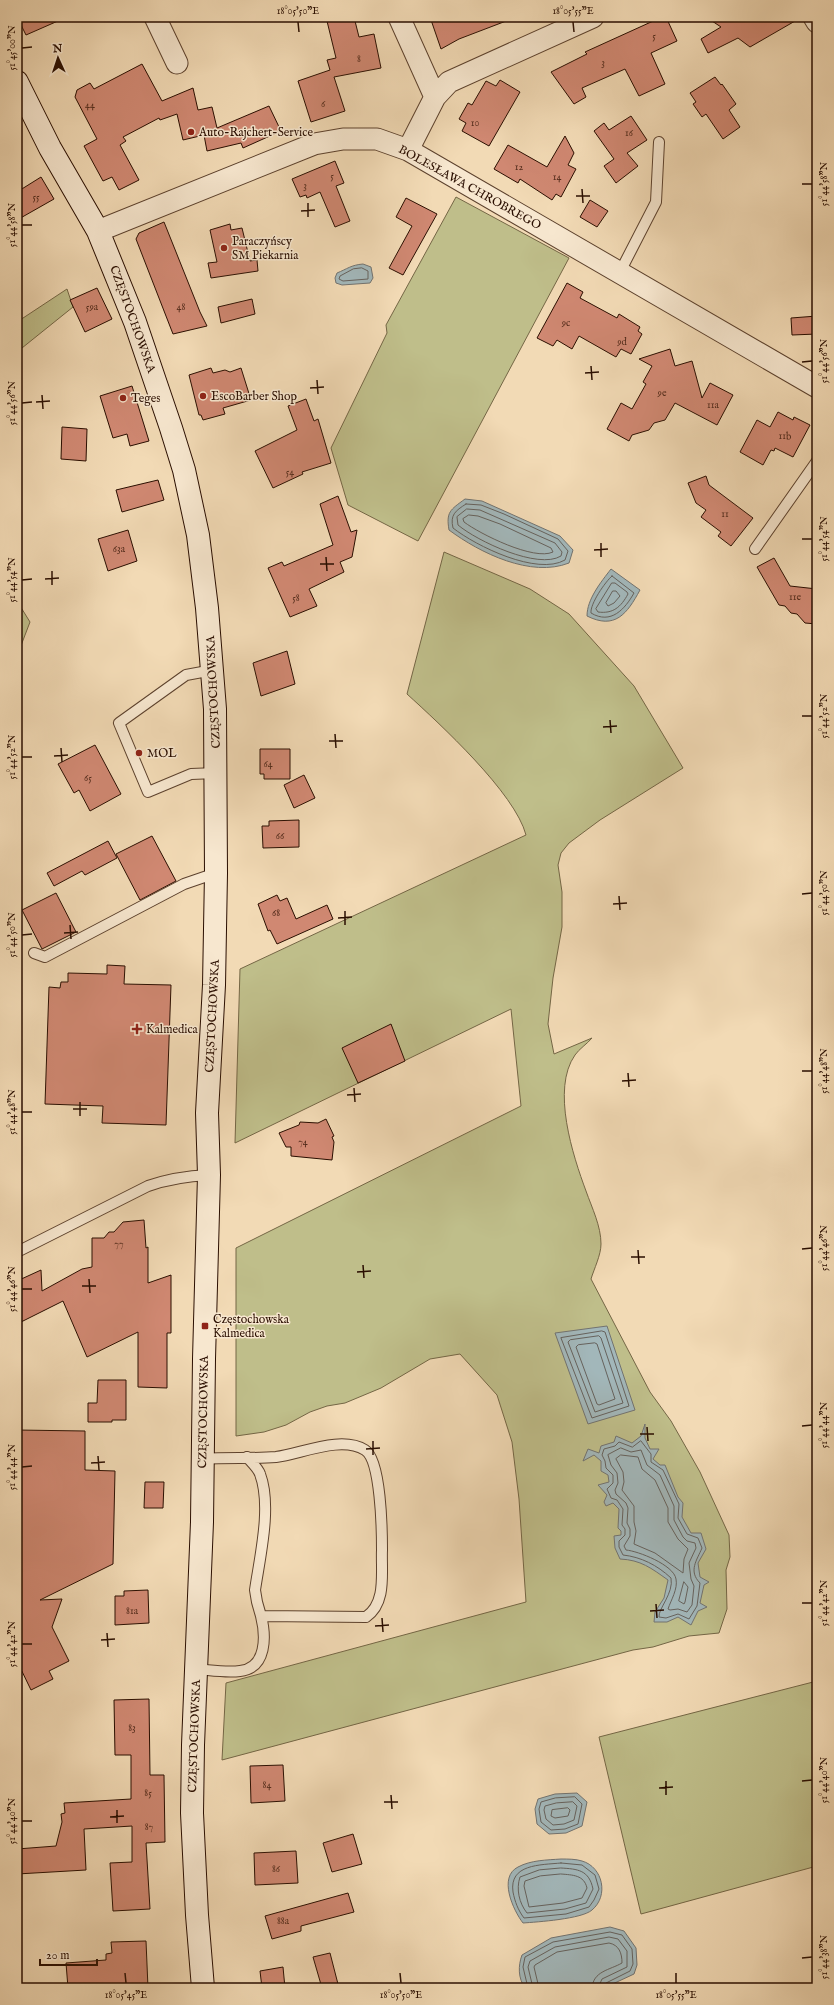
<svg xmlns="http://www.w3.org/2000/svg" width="834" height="2005" viewBox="0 0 834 2005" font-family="'IM FELL English',serif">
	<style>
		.green { fill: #bfbe8a; stroke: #746645 }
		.water { fill: #a2b7ba; stroke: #727370 }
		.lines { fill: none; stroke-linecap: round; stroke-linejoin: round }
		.shore { stroke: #66625d; stroke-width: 1 }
		.building { fill: #d08872; stroke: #2a0e00 }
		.lane-casing { stroke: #5c412d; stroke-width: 12 }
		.street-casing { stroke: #5c412d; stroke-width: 23 }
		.secondary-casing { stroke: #2a0e00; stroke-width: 24 }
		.lane { stroke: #f7e7cf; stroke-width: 10 }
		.street { stroke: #f7e7cf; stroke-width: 21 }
		.secondary { stroke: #f7e7cf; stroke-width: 22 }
		.ticks { fill: none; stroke: #2a0e00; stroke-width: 1.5 }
		.poi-dot { fill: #8f2418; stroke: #f7e7cf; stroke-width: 1.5 }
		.labels { text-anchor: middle; stroke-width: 3; stroke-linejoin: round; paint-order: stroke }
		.number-label { font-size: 10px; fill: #542c1c }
		.poi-label { font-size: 12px; fill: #2a0e00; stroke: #f7e7cf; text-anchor: start }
		.street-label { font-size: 12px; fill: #2a0e00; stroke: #f7e7cf }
		.neatline { fill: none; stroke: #2a0e00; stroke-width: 1.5 }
		.ticks-label { font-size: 10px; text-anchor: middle; fill: #2a0e00 }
	</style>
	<rect width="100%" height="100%" fill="#f2dab5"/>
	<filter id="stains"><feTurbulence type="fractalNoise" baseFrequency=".005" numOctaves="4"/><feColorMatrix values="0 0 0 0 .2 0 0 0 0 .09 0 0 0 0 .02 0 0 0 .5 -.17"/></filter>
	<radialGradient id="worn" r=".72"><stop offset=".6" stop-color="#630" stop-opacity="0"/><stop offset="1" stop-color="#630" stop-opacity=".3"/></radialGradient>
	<!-- green -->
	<path class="green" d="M456,197L569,258L418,541L348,505L331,448L387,333L386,325Z
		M67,289L73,307L17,352V322Z
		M444,552L530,589L569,614L634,686L683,768L600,820L569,843L561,853L558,865L562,892V927L553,978L548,1024L554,1054L592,1038C587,1044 579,1049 575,1055C551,1089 573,1156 586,1191C592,1208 601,1226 601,1244C601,1255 594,1269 591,1279L650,1392L671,1421L700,1472L729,1535L730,1557L726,1570L727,1609L719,1633L689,1636L653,1647L633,1650L222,1760L226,1683L526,1602L519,1499L512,1442L497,1395L460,1354L430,1359L381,1388L345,1403L327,1406L310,1412L286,1425L264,1432L236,1436V1248L521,1106L511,1009L235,1143L240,969L526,835C515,793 440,724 407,694Z
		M17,601L30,622L17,656Z
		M817,1681V1866L641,1914L599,1737Z"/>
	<!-- water -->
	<path class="water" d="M363,264L371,267L373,278L370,283L342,285L336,283L335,278L337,273C347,269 351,265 363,264Z
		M465,499L482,501L560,536L573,550L569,563C531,578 480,553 449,530C446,512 450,510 465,499Z
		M611,569L640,590C627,614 615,630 587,616C587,599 601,582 611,569Z
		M607,1326L635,1410L588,1424L555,1333Z
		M645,1424V1438L650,1449H659L653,1459L660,1465H665L678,1497L683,1503L682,1517L691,1533H701L706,1549L698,1563L700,1577L709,1582L704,1585L700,1603L707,1607L698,1611L691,1625L678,1617L667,1622H654L655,1612L664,1598L668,1580C651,1568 641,1560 620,1559L615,1548L614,1536L621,1535V1531L618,1528L619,1509L613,1503L606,1506L604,1502L607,1495L598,1485L609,1482L608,1475L601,1471V1461L594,1455L583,1461L588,1449L599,1453L601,1446L614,1442L616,1436L632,1443L641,1436Z
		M577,1793L587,1802L582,1826L566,1833L549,1834L537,1824L535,1809L538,1799L555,1794Z
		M561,1859C568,1859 576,1859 582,1861C603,1867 609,1896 592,1910C582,1919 537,1922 523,1923C513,1910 498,1877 518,1867C531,1860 547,1860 561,1859Z
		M610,1927L624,1931L636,1948L637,1965L634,1974L604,1988H525C518,1978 518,1966 522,1955L551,1938Z"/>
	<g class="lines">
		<!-- shore -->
		<path class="shore" d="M362,268L368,271V279L343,281L339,279L340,276L353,269Z
			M466,504L481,505L504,514L558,539L568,551L565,560C537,576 476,546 453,528C450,515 455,511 466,504Z
			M467,509L480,510L555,543L562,552L561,556C538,570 477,541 458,525L457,517Z
			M469,515L478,516L500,524L551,548L553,552C534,561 480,534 464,522L463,519Z
			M612,576L634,593C625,609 611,625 591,613C590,604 605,582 612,576Z
			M612,583H615L627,592L628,594C621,607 613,614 598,612L596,609Z
			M613,591H616L620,596L614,603L608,606L606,603Z
			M602,1331L605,1332L629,1406L592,1418L561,1338Z
			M599,1336L601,1338L623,1403L595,1412L568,1342L570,1340Z
			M595,1343L597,1344L615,1399L599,1405L597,1404L576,1347L578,1345Z
			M641,1441L651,1454V1462L663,1470L679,1504L678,1518L687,1534L698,1538L702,1548C697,1560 688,1571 700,1583L697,1606L689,1619L678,1614L666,1618L659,1617C658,1609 674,1593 671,1578C657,1565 641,1557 623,1555L619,1547V1541L625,1535V1529L622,1525L623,1509L617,1500L611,1498L607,1489L613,1483V1475L606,1468L605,1461L602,1455L604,1449L615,1446L619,1442L632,1447Z
			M621,1448L631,1452L641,1450L647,1465L660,1475L674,1506V1520L683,1537L687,1541L695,1543L696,1548L689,1563L691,1579L694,1586L692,1605L687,1612L678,1609L670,1610L668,1609C671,1600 678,1589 676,1579C674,1565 638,1551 626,1550L624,1546L630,1536V1529L627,1523L628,1508L626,1503L616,1494L615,1490L618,1483L617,1473L611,1465L608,1455Z
			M621,1455L638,1457L642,1469L655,1480L668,1508V1522L678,1539L688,1549L684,1559L683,1573L655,1553L634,1544L636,1531L634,1522V1506L622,1490L624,1482L623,1472L616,1459Z
			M684,1582L688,1587L685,1602L684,1604L679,1601Z
			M575,1797L582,1804L578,1824L565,1829L551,1830L541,1822L539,1809L541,1802L555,1798Z
			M573,1802L577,1806L574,1820L564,1824L553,1825L546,1819L544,1810L545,1806L556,1803Z
			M568,1808L570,1810L568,1816L555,1818L551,1816L552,1810Z
			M561,1863L582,1865L595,1875L599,1889L594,1900L589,1907L566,1914L524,1918C518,1910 515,1902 513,1892C509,1864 540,1865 561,1863Z
			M561,1868C578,1869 589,1870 593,1889L586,1903L565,1909L527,1913C519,1903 516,1889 520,1877L539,1870Z
			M561,1874C573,1875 584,1875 587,1888L582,1898L563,1903L529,1907L524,1886L525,1881L540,1876Z
			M528,1988L523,1967L525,1957L553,1942L610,1932L622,1935L632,1949L633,1964L630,1971L606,1983L604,1988
			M533,1988L528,1967L530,1961L555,1947L609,1937L618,1939L627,1951V1967L602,1979L598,1988
			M539,1988L534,1967L535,1965L557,1952L609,1943C619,1945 622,1953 622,1963C610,1970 593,1971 592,1988"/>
	</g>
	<!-- building -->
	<path class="building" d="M17,17H67L26,35Z
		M326,17H354L359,37L374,34L381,68L334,77L345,111L311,122L298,81L330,70L327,60L336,58Z
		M430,17H514V18L459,39L441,49Z
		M662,17H666L677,41L651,53L665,84L639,96L625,69L582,88L586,97L574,104L551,72L587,54L585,52Z
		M706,17H802L750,47L738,38L708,53L701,39L721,27Z
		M142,64L162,101L193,88L198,110L212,107L217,128L269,106L281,131L243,148L241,143L207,151L204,135L183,140L177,114L160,120L159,118L123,137L126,141L120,145L139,180L119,190L112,177L103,181L84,146L97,139L75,97L77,90L90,83L94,89Z
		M715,77L721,85L722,84L736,104L729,110L740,127L723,139L706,114L702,117L693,104L696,102L690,93Z
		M500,80L520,92L489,146L462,131L466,123L459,119L468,103L472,105L486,81L496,86Z
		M631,116L647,140L627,153L638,166L616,183L604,166L614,159L594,131L604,123L609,130Z
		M565,136L574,153L568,165L576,169L561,197L556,194L552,200L520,179L518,183L494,169L508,145L547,167Z
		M335,161L344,183L336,186L350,221L335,227L320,192L307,198L306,195L300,197L292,179Z
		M41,177L54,199L17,220V192Z
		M406,198L437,214L403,275L389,268L412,226L396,217Z
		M590,200L608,211L597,227L580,217Z
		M164,222L200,312L207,326L173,334L136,239L139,233Z
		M230,224L231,230L242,228L250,261L257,260L258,271L211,278L208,263L217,262L210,230Z
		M567,283L583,292L580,298L617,318L619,314L640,327L638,331L642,334L631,354L621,349L616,357L579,336L572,349L557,340L553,346L537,338Z
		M97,288L112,319L85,332L70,300Z
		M252,299L255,314L221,323L218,307Z
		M817,316V334L792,335L791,318Z
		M670,349L675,366L692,361L702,398L710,383L733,395L717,425L675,403L665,420L654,423L649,430L632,435L629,441L607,429L621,403L632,409L646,384L643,382L652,366L639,359Z
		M211,368L213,373L225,370L230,372L241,368L251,400L223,408L225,414L203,420L201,415H199L189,375Z
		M132,386L149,441L130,446L127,434L113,438L100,396Z
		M306,399L314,421L318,419L331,463L302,472L303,474L273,488L255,451L297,430L288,406Z
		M778,412L793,420L794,417L810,425L793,457L775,448L774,451L771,450L763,465L740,452L757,420L770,427Z
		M62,427L87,429L86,461L61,459Z
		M706,476L709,485L753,518L731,546L718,536L721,532L701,517L706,510L696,503L688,483Z
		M158,480L164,500L122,512L116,490Z
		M338,496L351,532L357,530L352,557L340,562L344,572L309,589L317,606L290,617L268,568L282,562L284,566L333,545L320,504Z
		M128,530L137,561L108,571L98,539Z
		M774,558L790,586L817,589V624L805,623L797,614L791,613L785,606L779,605L757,567Z
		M287,651L295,684L261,696L253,663Z
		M95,745L121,794L90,811L79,790L74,793L58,764Z
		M260,749H290V779H264V774H260Z
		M304,775L315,798L294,808L284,785Z
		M299,820V847L263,848L262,826H269V821Z
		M152,836L176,881L140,900L116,854Z
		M108,841L117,858L85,875L82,871L54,886L47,873Z
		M56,893L76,932L42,949L22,910Z
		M277,895L280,901L287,898L296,919L327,905L333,919L277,944L270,930L268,931L258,904Z
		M107,965L125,966L124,984L171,985L166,1125L102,1123L103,1106L45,1104L49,987L60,988L61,982H68V973L107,974Z
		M391,1024L405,1061L358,1083L342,1048Z
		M326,1119L334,1136L332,1137L334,1142L332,1160L291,1156V1147H286L279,1133L299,1125L300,1122L318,1123Z
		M144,1220L146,1248L148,1247V1283L171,1275V1333H167V1388L138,1387V1332L87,1357L63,1301L17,1324V1281L41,1270L42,1291L82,1269L92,1267V1238H104L109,1232H114L123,1222Z
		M98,1380H126V1420H112V1422H88V1403H97Z
		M17,1430L85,1431V1470L115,1471L113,1564L40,1600L62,1599L52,1627L69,1661L49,1671L53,1679L31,1690L17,1661Z
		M145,1482H164L163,1508H144Z
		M148,1590L149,1623L115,1625V1596H124V1591Z
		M149,1699L150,1775H164L165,1842L146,1843L150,1909L113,1911L110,1863L132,1862V1826L84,1829L86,1870L17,1874V1849L56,1846L62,1822L61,1814L65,1813L64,1803L131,1799V1755H115L114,1700Z
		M283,1765L285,1801L251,1803L250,1766Z
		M353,1834L362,1864L332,1872L323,1843Z
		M296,1851L298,1883L255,1885L254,1853Z
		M348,1893L354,1912L301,1926V1931L272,1939L265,1916Z
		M146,1941L148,1988H68L66,1963L106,1960V1954L112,1953L111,1942Z
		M330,1953L339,1988H322L313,1957Z
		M283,1967L285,1988H262L260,1971Z"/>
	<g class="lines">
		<defs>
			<path id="lane" d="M620,272L656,202L659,142
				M755,549L817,461
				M213,670L186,675L119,723L148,792L191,774L216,773
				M34,953L45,957L184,884L216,873
				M17,1252L148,1186C168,1179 187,1176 209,1175
				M247,1457C251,1462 258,1468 260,1474C272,1506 260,1556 255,1590L257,1602L261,1616
				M196,1669C210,1670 226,1673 240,1671C267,1668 266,1636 261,1616L366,1617C387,1603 381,1572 382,1550C382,1530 381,1460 365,1450C341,1435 301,1454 276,1457C252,1459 227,1457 203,1459"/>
			<path id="street" d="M155,17L177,63
				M399,17L435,97
				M814,17L817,22
				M408,150L435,97L449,82L593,17
				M98,231L314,144L343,139H377L408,150L817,387"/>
			<path id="secondary" d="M17,82L50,148L98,231L135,322L171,428L184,470L198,535L207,608L215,709L216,873L214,985L207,1113L209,1175L204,1359L202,1522L193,1745L192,1813L197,1915L203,1988"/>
		</defs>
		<!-- lane casing -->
		<use href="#lane" class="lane-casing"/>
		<!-- street casing -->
		<use href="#street" class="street-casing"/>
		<!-- secondary casing -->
		<use href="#secondary" class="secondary-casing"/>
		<!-- lane -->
		<use href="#lane" class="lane"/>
		<!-- street -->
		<use href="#street" class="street"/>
		<!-- secondary -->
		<use href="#secondary" class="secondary"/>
	</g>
	<!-- ticks -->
	<path class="ticks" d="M298,22L299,32M573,22L574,32M22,48L32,47M802,184H812M582,189L583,203M576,196H590M308,203V217M301,211L315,210M22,225H32M802,362L812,361M591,366L592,380M585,373L599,372M317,380L318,394M310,388L324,387M42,395L43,409M36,402L50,401M22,403L32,402M802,539H812M601,543V557M594,550L608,549M326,557L327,571M320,564H334M52,571V585M45,579L59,578M22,580L32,579M802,716H812M610,720L611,733M603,727L617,726M335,734L336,748M329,741H343M61,748L62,762M54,756L68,755M22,757H32M802,894L812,893M619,896L620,910M613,904L627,903M345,911V925M338,918L352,917M70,925L71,939M64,933L78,932M22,935L32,934M802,1071H812M628,1073L629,1087M622,1081L636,1080M354,1088L355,1102M347,1095L361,1094M80,1102V1116M73,1109H87M22,1112H32M802,1249L812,1248M638,1250L639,1264M631,1257H645M363,1265L364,1278M357,1272L371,1271M89,1279L90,1293M82,1286H96M22,1289H32M802,1426L812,1425M647,1427L648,1441M640,1434H654M373,1441V1455M366,1449L380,1448M98,1456L99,1470M91,1463L105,1462M22,1467L32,1466M802,1603H812M656,1604L657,1618M650,1611L664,1610M382,1618L383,1632M375,1626L389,1625M107,1633L108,1647M101,1640L115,1639M22,1644H32M666,1781V1795M802,1781L812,1780M659,1788L673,1787M391,1795L392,1809M384,1802H398M117,1810V1823M110,1817L124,1816M22,1821H32M802,1958L812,1957M125,1973L126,1983M400,1973L401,1983M676,1973V1983"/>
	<!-- markers -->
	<g class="poi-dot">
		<circle cx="191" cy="132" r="4"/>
		<circle cx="224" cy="248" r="4"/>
		<circle cx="203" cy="396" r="4"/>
		<circle cx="123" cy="398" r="4"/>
		<circle cx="139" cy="753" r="4"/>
		<path d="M135 1023h4v4h4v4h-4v4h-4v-4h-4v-4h4z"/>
		<rect x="201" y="1322" width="8" height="8" rx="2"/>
	</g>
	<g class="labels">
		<!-- number labels -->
		<g class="number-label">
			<text x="654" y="39">5</text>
			<text x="359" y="62">8</text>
			<text x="603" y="66">3</text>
			<text x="323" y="107">6</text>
			<text x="90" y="108">44</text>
			<text x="475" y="126">10</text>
			<text x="629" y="136">16</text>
			<text x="519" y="170">12</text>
			<text x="332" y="179">5</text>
			<text x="557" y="180">14</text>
			<text x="305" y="189">3</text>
			<text x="36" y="200">55</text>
			<text x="92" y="310">59a</text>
			<text x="181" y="310">48</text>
			<text x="566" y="326">9c</text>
			<text x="622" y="345">9d</text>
			<text x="662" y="396">9e</text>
			<text x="713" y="408">11a</text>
			<text x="785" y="439">11b</text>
			<text x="290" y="475">54</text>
			<text x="725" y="517">11</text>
			<text x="119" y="552">63a</text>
			<text x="795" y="600">11e</text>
			<text x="296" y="601">58</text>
			<text x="268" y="767">64</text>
			<text x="88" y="781">65</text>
			<text x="280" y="839">66</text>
			<text x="276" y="916">68</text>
			<text x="303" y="1145">74</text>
			<text x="119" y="1247">77</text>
			<text x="132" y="1614">81a</text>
			<text x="132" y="1731">83</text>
			<text x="267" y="1788">84</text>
			<text x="148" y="1796">85</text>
			<text x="149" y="1830">87</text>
			<text x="276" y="1872">86</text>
			<text x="283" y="1924">88a</text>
		</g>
		<!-- poi labels -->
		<g class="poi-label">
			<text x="199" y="136">Auto-Rajchert-Service</text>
			<text x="232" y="245">Paraczyńscy<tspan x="232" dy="14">SM Piekarnia</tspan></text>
			<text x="211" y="400">EscoBarber Shop</text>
			<text x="131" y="402">Teges</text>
			<text x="147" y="757">MOL</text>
			<text x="146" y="1033">Kalmedica</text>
			<text x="213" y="1323">Częstochowska<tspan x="213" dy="14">Kalmedica</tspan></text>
		</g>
		<!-- street labels -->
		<g class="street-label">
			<text transform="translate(470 187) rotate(29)" y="4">BOLESŁAWA CHROBREGO</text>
			<text transform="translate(133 319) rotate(70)" y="4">CZĘSTOCHOWSKA</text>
			<text transform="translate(213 692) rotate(-93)" y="4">CZĘSTOCHOWSKA</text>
			<text transform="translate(212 1016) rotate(-87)" y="4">CZĘSTOCHOWSKA</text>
			<text transform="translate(203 1412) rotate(-89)" y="4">CZĘSTOCHOWSKA</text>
			<text transform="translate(194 1736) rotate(-88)" y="4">CZĘSTOCHOWSKA</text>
		</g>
	</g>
	<!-- margin -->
	<rect width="834" height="2005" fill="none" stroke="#f2dab5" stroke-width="44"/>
	<!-- north arrow -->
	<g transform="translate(58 58) rotate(357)" stroke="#f7e7cf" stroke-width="3" paint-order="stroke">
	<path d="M0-3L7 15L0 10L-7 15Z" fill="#2a0e00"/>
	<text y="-6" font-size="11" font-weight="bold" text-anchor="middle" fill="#2a0e00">N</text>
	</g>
	<!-- scale -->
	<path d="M40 1959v6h57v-6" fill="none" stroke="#2a0e00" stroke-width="2"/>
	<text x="46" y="1959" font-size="12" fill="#2a0e00" stroke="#f7e7cf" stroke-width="3" paint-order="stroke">20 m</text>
	<rect x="22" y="22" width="790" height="1961" class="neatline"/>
	<g class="ticks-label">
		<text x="298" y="14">18°05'50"E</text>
		<text x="573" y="14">18°05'55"E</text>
		<text transform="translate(11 48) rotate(-90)" y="4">51°45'00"N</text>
		<text transform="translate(823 184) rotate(-90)" y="4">51°44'58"N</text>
		<text transform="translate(11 225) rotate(-90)" y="4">51°44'58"N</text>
		<text transform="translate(823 361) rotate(-90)" y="4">51°44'56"N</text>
		<text transform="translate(11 403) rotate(-90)" y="4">51°44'56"N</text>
		<text transform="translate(823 539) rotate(-90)" y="4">51°44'54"N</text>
		<text transform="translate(11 580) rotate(-90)" y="4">51°44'54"N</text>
		<text transform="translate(823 716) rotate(-90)" y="4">51°44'52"N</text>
		<text transform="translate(11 757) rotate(-90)" y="4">51°44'52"N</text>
		<text transform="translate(823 893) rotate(-90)" y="4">51°44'50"N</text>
		<text transform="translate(11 935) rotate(-90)" y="4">51°44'50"N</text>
		<text transform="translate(823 1071) rotate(-90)" y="4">51°44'48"N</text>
		<text transform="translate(11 1112) rotate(-90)" y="4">51°44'48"N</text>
		<text transform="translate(823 1248) rotate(-90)" y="4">51°44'46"N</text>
		<text transform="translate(11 1289) rotate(-90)" y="4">51°44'46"N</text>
		<text transform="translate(823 1425) rotate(-90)" y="4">51°44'44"N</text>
		<text transform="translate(11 1467) rotate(-90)" y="4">51°44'44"N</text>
		<text transform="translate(823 1603) rotate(-90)" y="4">51°44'42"N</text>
		<text transform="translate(11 1644) rotate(-90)" y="4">51°44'42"N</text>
		<text transform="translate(823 1780) rotate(-90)" y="4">51°44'40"N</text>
		<text transform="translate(11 1821) rotate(-90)" y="4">51°44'40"N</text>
		<text transform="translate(823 1957) rotate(-90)" y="4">51°44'38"N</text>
		<text x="126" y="1998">18°05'45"E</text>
		<text x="401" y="1998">18°05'50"E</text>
		<text x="676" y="1998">18°05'55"E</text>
	</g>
	<rect width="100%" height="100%" filter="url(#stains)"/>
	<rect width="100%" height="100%" fill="url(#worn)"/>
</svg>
